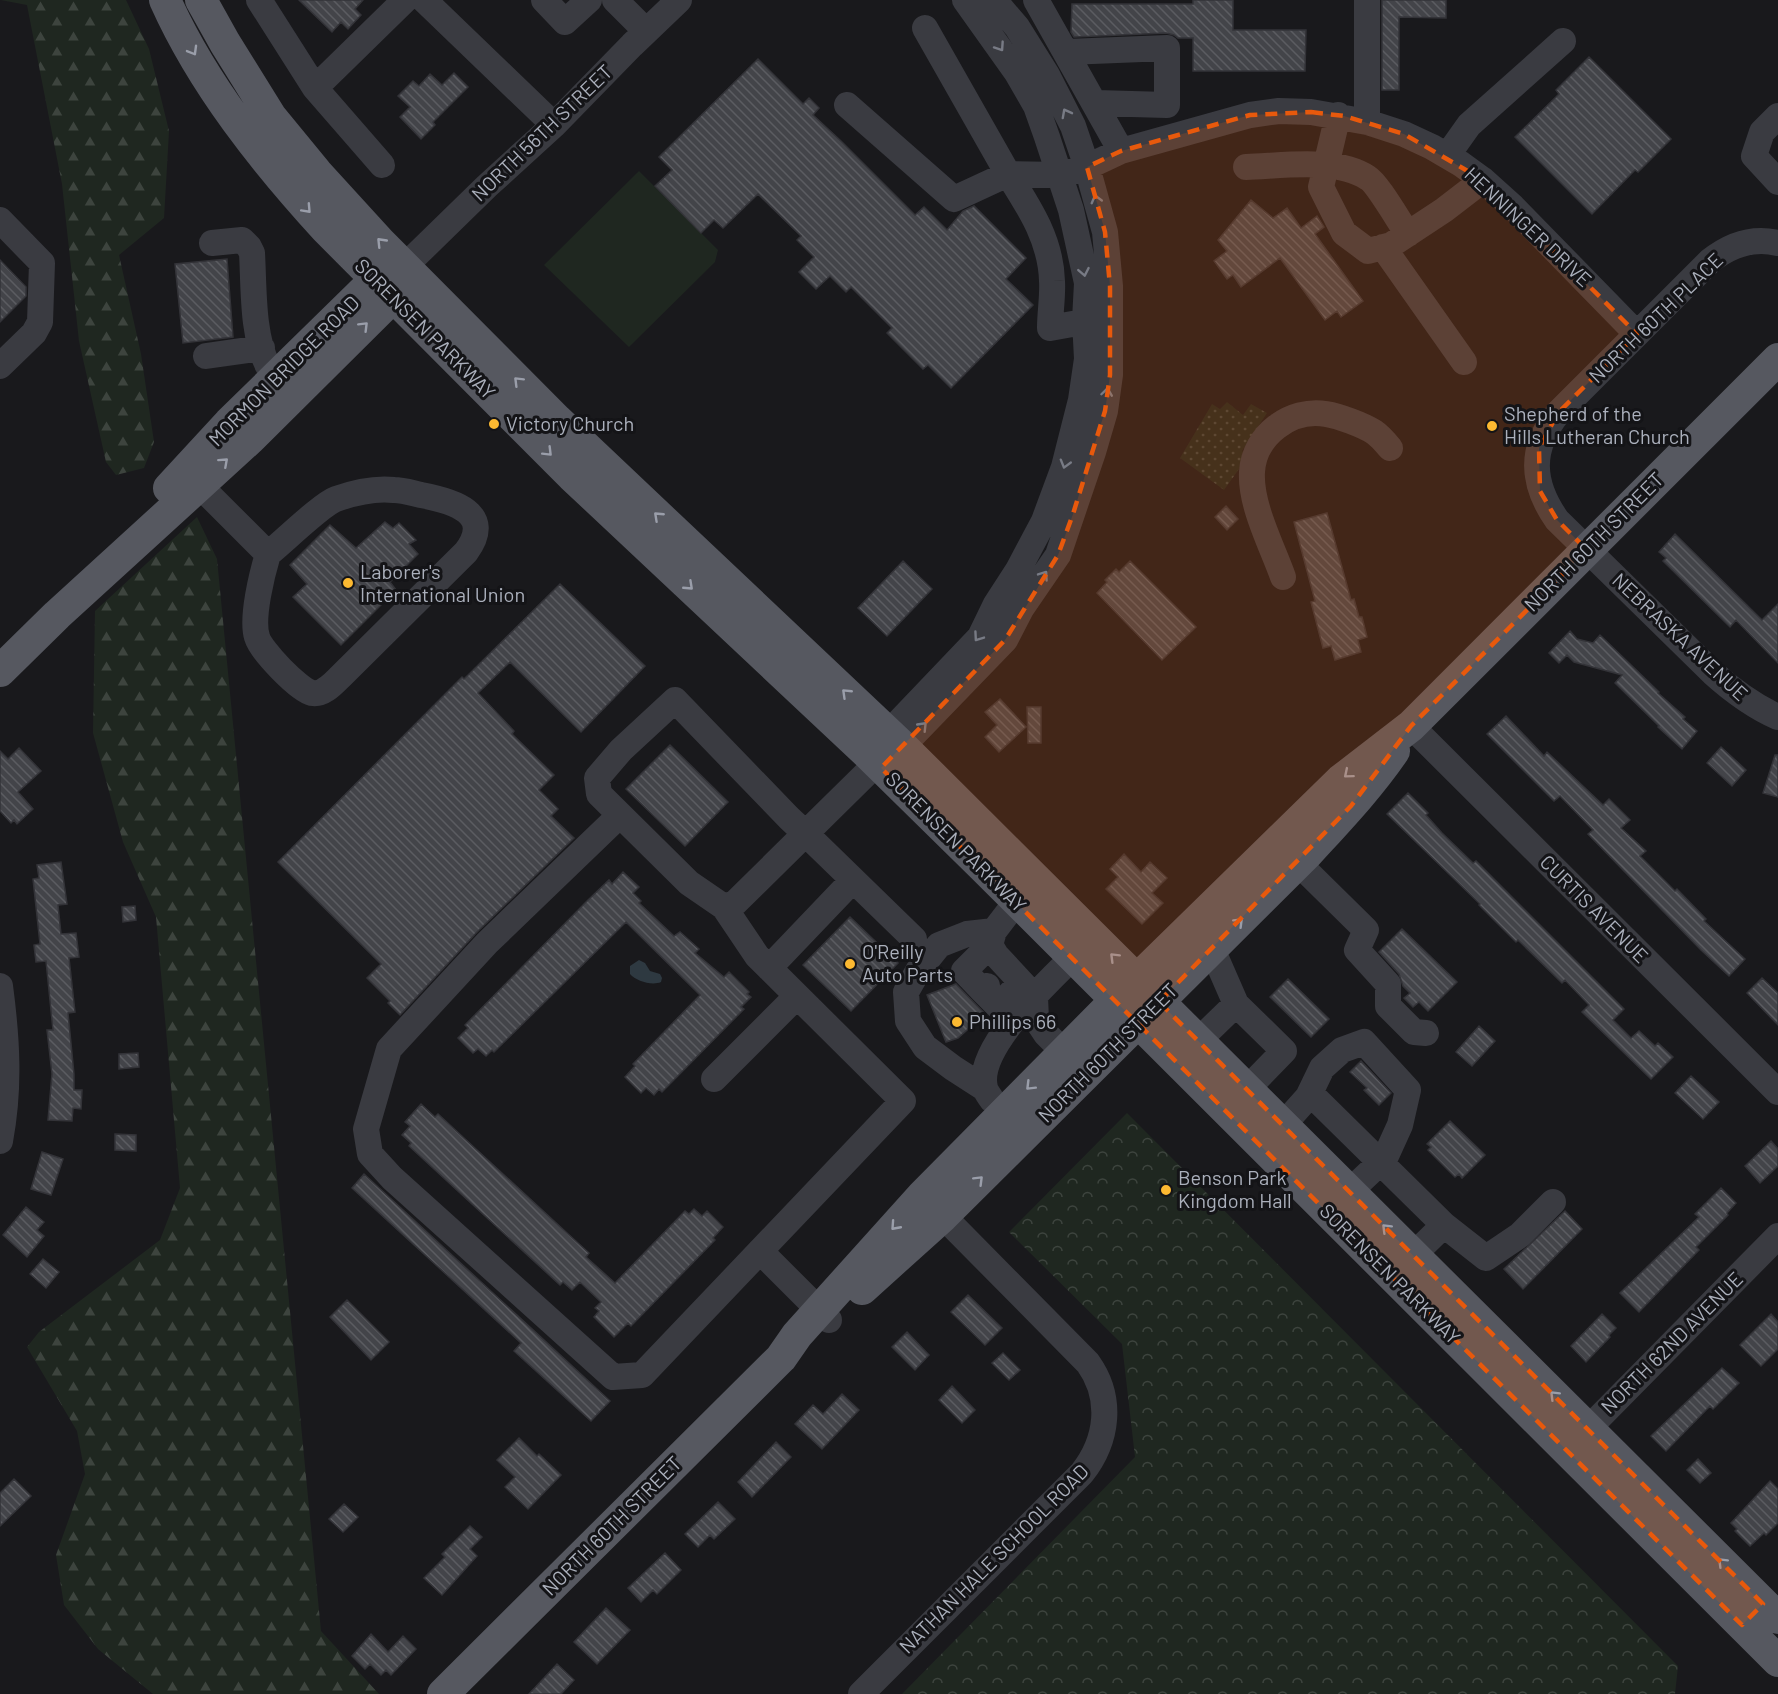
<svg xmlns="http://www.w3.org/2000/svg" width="1778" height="1694" viewBox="0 0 1778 1694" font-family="Barlow,sans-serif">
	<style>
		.grass { fill: #1f2720 }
		.forest { fill: url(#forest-firs) }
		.park { fill: url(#park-crowns) }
		.garden { fill: url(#garden-dots) }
		.water { fill: #2e3941 }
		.building { fill: url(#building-back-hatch); stroke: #333338; stroke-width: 1.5 }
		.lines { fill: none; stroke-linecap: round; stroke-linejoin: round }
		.minor { stroke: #3a3b41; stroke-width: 26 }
		.major { stroke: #565860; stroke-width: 32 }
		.oneway { stroke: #787b85 }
		.oneway2 { stroke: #9a9eaa }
		.marked { fill: #e8590c; fill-opacity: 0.2; stroke: #e8590c; stroke-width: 4.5; stroke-dasharray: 12 8; stroke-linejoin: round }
		.poi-dot { fill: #fcb931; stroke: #141417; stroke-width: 2 }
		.labels { text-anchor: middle; stroke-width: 6; stroke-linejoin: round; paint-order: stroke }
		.street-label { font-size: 20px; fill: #abb0bc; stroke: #141417 }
		.poi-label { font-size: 20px; fill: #abb0bc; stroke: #141417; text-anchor: start }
	</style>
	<defs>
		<pattern id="forest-firs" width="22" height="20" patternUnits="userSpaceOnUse" patternTransform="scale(1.5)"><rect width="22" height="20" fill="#1f2720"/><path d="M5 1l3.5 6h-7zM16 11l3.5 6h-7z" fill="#3d443e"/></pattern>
		<pattern id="park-crowns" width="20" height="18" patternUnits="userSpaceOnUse" patternTransform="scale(1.5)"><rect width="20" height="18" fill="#1f2720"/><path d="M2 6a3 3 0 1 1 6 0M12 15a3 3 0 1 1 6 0" fill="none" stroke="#3d443e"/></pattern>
		<pattern id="garden-dots" width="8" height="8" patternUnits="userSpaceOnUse" patternTransform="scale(1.5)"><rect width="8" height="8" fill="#1f2720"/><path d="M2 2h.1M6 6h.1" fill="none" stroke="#3d443e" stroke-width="1.8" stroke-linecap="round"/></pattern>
		<pattern id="building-back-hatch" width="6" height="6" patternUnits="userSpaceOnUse" patternTransform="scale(1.5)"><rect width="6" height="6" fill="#434449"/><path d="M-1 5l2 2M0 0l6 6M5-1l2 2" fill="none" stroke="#5b5c61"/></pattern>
	</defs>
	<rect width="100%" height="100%" fill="#19191c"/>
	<!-- grass -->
	<path class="grass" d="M639,171L718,250L715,262L629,347L544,265Z"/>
	<!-- forest -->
	<path class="forest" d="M1,0H126L149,49L169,131L164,218L119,255L141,354L154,442L144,468L116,475L106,462L79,341L62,184L27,5Z
		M197,517L217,559L321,1631L379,1694H153L98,1649L64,1605L56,1555L85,1474L77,1431L27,1347L39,1332L160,1240L180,1188L156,917L123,842L93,733L95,611Z"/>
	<!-- park -->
	<path class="park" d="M1127,1113L1678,1666L1675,1694H902L1135,1457L1122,1344L1009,1232Z"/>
	<!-- garden -->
	<path class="garden" d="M1227,402L1243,415L1251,404L1267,413L1242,451L1249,455L1224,490L1180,458L1212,404L1220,409Z"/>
	<!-- water -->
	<path class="water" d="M639,960L645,963L650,971L660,974L662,978L661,982C652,986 636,981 630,974V966Z"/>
	<!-- building -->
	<path class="building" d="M299,0H363L355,9L361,15L348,29L341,22L332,32Z
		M1193,0H1233V30H1306L1305,71H1193V38H1178L1174,35L1166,33L1074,37L1071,32L1072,4H1193Z
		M1382,0H1446V18L1399,17V90H1382Z
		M1589,57L1671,139L1638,172L1635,170L1592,214L1515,137L1559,94L1556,90Z
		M758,59L803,104L809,98L819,108L813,115L841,141L915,215L924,207L947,230L963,211L974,206L1026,258L1006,279L1033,305L951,388L928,365L923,369L887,333L892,328L851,287L846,292L830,276L816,289L799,272L814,257L797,240L801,236L758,194L723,228L714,220L701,233L655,186L672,170L659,157Z
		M454,73L468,87L433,122L435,125L421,139L400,117L410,107L398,96L413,81L419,86L430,74L442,85Z
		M1251,200L1273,218L1287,208L1301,228L1317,216L1324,227L1315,234L1363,301L1341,317L1337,311L1325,320L1280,258L1241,287L1233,275L1227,279L1214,261L1227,251L1218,240Z
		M227,259L233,337L183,343L175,264Z
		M0,260L26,287V296L0,322Z
		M1226,506L1238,519L1227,530L1215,517Z
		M1327,513L1351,600L1354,599L1359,617H1362L1367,637L1358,640L1361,652L1335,660L1331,646L1323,648L1311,602L1315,601L1294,522Z
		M385,522L393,528L399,523L416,540L409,544L418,554L390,582L396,590L341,645L293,597L307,584L290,565L330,525L356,548Z
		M1675,534L1762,620L1778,604V663L1736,620L1730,627L1663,561L1666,558L1659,552Z
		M903,561L932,589L887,636L858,608Z
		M1130,561L1196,627L1162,660L1097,593L1107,582L1105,580L1116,569L1119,572Z
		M560,584L645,666L581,732L510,662L478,693L514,731L512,734L554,775L539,790L558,809L551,816L574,838L477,932L400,1015L388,1003L390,1001L367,978L381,964L278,862L462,677L464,679Z
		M1570,631L1577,639L1593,643L1600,635L1659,692L1658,693L1685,717L1683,719L1697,731L1682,749L1658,727L1659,726L1615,683L1622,675L1574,662L1567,655L1559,663L1549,653Z
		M1000,699L1026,727L999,752L985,737L997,725L985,712Z
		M1027,707H1041V743H1028Z
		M1506,716L1544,756L1547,752L1603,805L1609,799L1630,820L1621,828L1646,851L1640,856L1675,891L1677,889L1706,919L1704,921L1745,959L1729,976L1701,950L1588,834L1593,830L1560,796L1554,801L1487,734Z
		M670,745L728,802L685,846L626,789Z
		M1721,747L1746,770L1732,786L1707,763Z
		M19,748L41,771L18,792L33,809L17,824L14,820L11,823L0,811V751L8,759Z
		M1775,755H1778V797L1763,793Z
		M1408,793L1428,813L1426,815L1442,833L1473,863L1476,861L1624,1009L1613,1020L1631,1038L1639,1031L1655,1046L1658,1043L1673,1057L1651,1079L1582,1012L1589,1005L1565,980L1562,983L1518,940L1516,942L1479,905L1480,904L1387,814Z
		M1124,854L1141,872L1150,862L1167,878L1152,893L1163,903L1142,924L1106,889L1118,877L1110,869Z
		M61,862L67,904L58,905L61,934L76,933L79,957L69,958L75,1012L68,1013L74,1074V1090H82L81,1109L73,1108L72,1121L48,1120L52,1074L47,1030H53L46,961L36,962L34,945L40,944L33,879L39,878L37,865Z
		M623,872L639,887L633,893L641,901L639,903L674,936L680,932L699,949L695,953L724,977L729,972L749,992L747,994L751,997L741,1007L744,1009L662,1092L659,1089L654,1095L646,1088L641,1093L625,1077L635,1066L633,1064L700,995L626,922L494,1052L492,1050L486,1056L478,1049L473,1053L458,1038L468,1028L465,1025L587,901L609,880L612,884Z
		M135,906L136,920L123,922L122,907Z
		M850,917L898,963L851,1011L803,965Z
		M1402,929L1457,982L1428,1011L1419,1002L1413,1007L1404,998L1410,993L1403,986L1399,974L1379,952Z
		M1762,978L1778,993V1025L1747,993Z
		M1288,979L1329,1019L1311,1037L1270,997Z
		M956,984L985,1014L958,1038L946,1042L927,995Z
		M1479,1026L1495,1041L1472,1066L1456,1052Z
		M138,1053L139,1067L119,1069V1054Z
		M1361,1061L1391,1093L1379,1105L1364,1090L1367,1088L1350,1072Z
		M1691,1076L1719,1102L1703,1119L1675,1093Z
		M421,1104L435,1117L438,1114L567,1233L589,1253L586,1257L615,1283L685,1211L689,1214L694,1209L702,1216L707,1211L723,1227L713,1238L715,1240L631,1326L628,1323L614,1337L594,1317L599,1311L595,1308L601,1302L580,1282L572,1290L563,1282L560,1285L409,1146L411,1143L402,1135L410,1126L405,1122Z
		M1450,1121L1485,1155L1462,1178L1459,1174L1455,1177L1428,1150L1431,1147L1427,1144Z
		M115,1134L136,1135V1151L115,1150Z
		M1771,1141L1778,1149V1166L1760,1183L1745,1166Z
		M42,1152L63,1159L51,1195L31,1189Z
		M364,1174L610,1401L591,1421L514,1351L521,1343L352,1188Z
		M1721,1188L1736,1203L1727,1213L1728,1215L1696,1247L1699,1250L1639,1312L1620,1293L1699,1217L1695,1214Z
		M26,1207L44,1222L37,1230L44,1236L27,1257L3,1235Z
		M1565,1211L1582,1229L1523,1289L1504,1269Z
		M43,1259L59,1272L46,1288L30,1274Z
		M968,1295L1002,1328L985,1345L951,1312Z
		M347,1300L389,1342L371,1360L330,1317Z
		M1602,1314L1616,1328L1609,1335L1610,1337L1586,1362L1571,1346Z
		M1771,1314L1778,1322V1349L1761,1366L1740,1345Z
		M907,1332L929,1355L915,1370L892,1347Z
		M1003,1353L1020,1370L1009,1380L992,1363Z
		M1722,1368L1739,1383L1713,1409L1710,1406L1666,1451L1651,1436Z
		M952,1386L975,1410L962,1423L939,1400Z
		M842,1394L859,1410L822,1449L795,1424L813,1405L823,1414Z
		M519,1438L537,1456L539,1454L561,1475L528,1509L505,1487L515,1477L497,1460Z
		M776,1442L791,1457L752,1497L738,1482Z
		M1698,1459L1711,1473L1700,1483L1687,1470Z
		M14,1479L31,1496L0,1526V1493Z
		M1770,1481L1778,1489V1523L1766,1535L1764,1533L1750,1546L1735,1531L1737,1529L1731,1523Z
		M718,1502L735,1519L714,1539L710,1535L698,1547L685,1534Z
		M344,1504L358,1517L343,1532L329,1519Z
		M470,1526L482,1537L470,1549L477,1556L442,1595L424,1578L445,1557L442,1554Z
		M665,1553L681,1570L657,1594L653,1590L641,1602L628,1588Z
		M606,1608L630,1630L597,1664L574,1642Z
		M371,1634L388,1652L403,1636L416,1649L391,1675L386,1670L381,1675L370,1664L365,1669L352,1656Z
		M557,1664L574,1680L561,1694H529Z"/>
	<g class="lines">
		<!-- minor -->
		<path class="minor" d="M259,0L315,88L405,0
			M424,0L554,125
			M544,0L565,22L589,0
			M615,0L646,31
			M1036,0L1121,151
			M1367,0V122
			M1067,52L1167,48V105L1096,103
			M315,88L382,165
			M847,105L954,199L1008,174L925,28
			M1338,115L1321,187L1344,233L1368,251L1391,245L1444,210L1483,180
			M1778,116L1762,132L1754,156L1778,182
			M1447,156L1469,125L1563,41
			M1246,167C1282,166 1337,157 1368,178C1377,183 1400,223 1408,234
			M1008,174L1060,175L1087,167L1121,151L1250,115L1279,111L1311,112L1367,122L1404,134L1432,147L1461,164L1483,180L1513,207L1637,334
			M1008,174C1029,207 1051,240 1052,281C1053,296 1050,312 1050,328L1100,319
			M0,220L42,263L40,322L34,333L0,366
			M212,243L242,240L249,247L252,253C254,287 252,336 268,366C273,376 281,383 289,391
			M1778,243C1753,237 1730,245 1710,261L1558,413C1529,449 1531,483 1557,520L1713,673C1733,691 1753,706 1778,717
			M1383,247L1464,362
			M405,266L487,186L554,125L632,45L679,0
			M206,356L262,348
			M187,473L268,554C262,574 251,618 257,637C261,651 299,690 312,693C323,695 333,684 340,677L466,552C495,513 453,501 421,495C412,493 403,490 394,490C376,488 353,493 336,499C322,504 282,543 268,554
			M1283,577C1272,546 1250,505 1252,472C1254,435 1291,408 1326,414C1339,416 1363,425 1374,432C1380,436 1385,442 1390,448
			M1411,726L1778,1092
			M876,746L980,637L996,604L1018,570L1044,521L1064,467L1081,400L1087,359L1085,320L1087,283L1071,210L1047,137L1036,106L1017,73L965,0
			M890,759L1005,640L1021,609L1058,555L1093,452L1105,411L1110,375V286L1105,232L1087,167L1073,126L1047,75L1017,27L994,0
			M877,763L735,903L724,907L689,883L599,794L597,778L621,750L675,700L789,818L806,834L914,939
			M620,815L487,943L389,1049L366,1129L370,1154L392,1178L613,1377L642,1375L903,1101L757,956L724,907
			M1298,863L1366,930L1357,950L1388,984V1006L1414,1032L1426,1033
			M1017,901L994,931L990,945L996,955L1035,997L1036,1019L1046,1034L1064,1052
			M1212,949L1236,1004
			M769,968L853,880
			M0,986C7,1039 10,1088 0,1141
			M987,986L983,991L964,971L990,945
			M983,991L998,1006L1021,983
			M1198,1041L1236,1004L1284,1051L1247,1089
			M714,1079L797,996
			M984,1088L953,1068L925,1047L908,1021L906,992L918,971L939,945L967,934L994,931
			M1310,1093L1444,1225L1401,1267
			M992,1100C990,1097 986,1092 985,1088C975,1049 1047,983 1073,957
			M1283,1125L1308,1097L1322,1068L1342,1050L1364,1042L1408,1090L1400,1125L1385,1158L1349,1192
			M1444,1225L1486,1258L1520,1235L1553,1202
			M760,1251L829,1320
			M1576,1441L1778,1236
			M861,1694L1082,1473C1108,1440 1113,1398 1088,1363L931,1204"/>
		<!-- major -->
		<path class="major" d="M165,0C203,85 264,161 326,229L572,476L868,754L982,866L1778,1661
			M201,0L225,43L271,117L317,173L380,242L557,420L903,747L1778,1618
			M169,488L229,423L376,279L393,271
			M0,671L57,615L251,438L393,297L400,278
			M862,1289L943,1216L1307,854C1337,821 1368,789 1394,751
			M443,1694L781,1358L797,1335L923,1195L1116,1000L1341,780L1411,726L1778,359"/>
	</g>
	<!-- one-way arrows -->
	<defs><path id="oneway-chevron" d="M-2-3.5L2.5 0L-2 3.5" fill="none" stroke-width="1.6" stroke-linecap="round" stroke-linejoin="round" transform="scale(1.5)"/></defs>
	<g class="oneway">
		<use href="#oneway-chevron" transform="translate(1000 47) rotate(56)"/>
		<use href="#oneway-chevron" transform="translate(1066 113) rotate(-118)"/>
		<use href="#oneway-chevron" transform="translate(1096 199) rotate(-105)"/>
		<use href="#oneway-chevron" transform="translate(1084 272) rotate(79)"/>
		<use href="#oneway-chevron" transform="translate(1107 392) rotate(-82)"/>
		<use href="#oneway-chevron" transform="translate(1065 464) rotate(106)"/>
		<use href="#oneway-chevron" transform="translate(1044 575) rotate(-55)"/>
		<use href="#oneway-chevron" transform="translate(978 637) rotate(125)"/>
		<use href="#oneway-chevron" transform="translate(923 726) rotate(-46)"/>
	</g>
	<g class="oneway2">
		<use href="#oneway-chevron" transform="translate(193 51) rotate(60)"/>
		<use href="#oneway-chevron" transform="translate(307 209) rotate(47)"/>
		<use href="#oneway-chevron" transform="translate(381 242) rotate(-134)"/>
		<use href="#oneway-chevron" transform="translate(364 326) rotate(-45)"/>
		<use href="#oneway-chevron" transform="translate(518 381) rotate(-135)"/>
		<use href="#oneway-chevron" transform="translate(548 452) rotate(45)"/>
		<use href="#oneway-chevron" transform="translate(224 462) rotate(-42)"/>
		<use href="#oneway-chevron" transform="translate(658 516) rotate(-137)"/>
		<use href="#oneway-chevron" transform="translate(689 586) rotate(43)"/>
		<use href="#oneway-chevron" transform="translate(846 693) rotate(-136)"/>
		<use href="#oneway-chevron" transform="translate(1348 774) rotate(140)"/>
		<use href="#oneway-chevron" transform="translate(1239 922) rotate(-45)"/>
		<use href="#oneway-chevron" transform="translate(1114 957) rotate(-135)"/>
		<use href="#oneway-chevron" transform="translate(1030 1086) rotate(135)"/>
		<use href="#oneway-chevron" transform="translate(979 1180) rotate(-45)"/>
		<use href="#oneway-chevron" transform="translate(895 1226) rotate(132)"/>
		<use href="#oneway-chevron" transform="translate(1386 1228) rotate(-135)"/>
		<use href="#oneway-chevron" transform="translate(1554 1395) rotate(-135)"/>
		<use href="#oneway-chevron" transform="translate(1722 1562) rotate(-135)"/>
	</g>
	<!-- marked area -->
	<path class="marked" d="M1311,112L1344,116L1404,134L1483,180L1637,334L1558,413L1539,448L1540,491L1557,520L1587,550L1411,726L1351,806L1159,1002L1763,1604L1742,1625L881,768L1005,640L1058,555L1073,514L1105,411L1110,375V286L1105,232L1087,167L1121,151L1250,115Z"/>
	<!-- markers -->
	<g class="poi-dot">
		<circle cx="494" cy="424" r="6"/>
		<circle cx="1492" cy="426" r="6"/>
		<circle cx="348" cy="583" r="6"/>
		<circle cx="850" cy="964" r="6"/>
		<circle cx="957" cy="1022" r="6"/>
		<circle cx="1166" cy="1190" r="6"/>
	</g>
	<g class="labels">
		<!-- street labels -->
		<g class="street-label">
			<text transform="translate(542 133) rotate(-44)" y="7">NORTH 56TH STREET</text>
			<text transform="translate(1528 227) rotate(43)" y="7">HENNINGER DRIVE</text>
			<text transform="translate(1656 318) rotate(-44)" y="7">NORTH 60TH PLACE</text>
			<text transform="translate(425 329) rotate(45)" y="7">SORENSEN PARKWAY</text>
			<text transform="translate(284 371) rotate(-45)" y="7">MORMON BRIDGE ROAD</text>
			<text transform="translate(1594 542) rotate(-45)" y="7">NORTH 60TH STREET</text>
			<text transform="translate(1680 637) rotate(43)" y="7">NEBRASKA AVENUE</text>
			<text transform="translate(956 842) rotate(45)" y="7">SORENSEN PARKWAY</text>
			<text transform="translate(1594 909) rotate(45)" y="7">CURTIS AVENUE</text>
			<text transform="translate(1108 1053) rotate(-45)" y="7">NORTH 60TH STREET</text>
			<text transform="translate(1390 1274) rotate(45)" y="7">SORENSEN PARKWAY</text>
			<text transform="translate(1672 1343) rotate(-45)" y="7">NORTH 62ND AVENUE</text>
			<text transform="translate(612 1526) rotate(-45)" y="7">NORTH 60TH STREET</text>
			<text transform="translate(994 1559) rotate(-45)" y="7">NATHAN HALE SCHOOL ROAD</text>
		</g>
		<!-- poi labels -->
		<g class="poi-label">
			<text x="1504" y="421">Shepherd of the<tspan x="1504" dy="23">Hills Lutheran Church</tspan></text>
			<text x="506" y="431">Victory Church</text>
			<text x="360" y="579">Laborer's<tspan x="360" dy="23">International Union</tspan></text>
			<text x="862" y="959">O'Reilly<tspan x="862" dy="23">Auto Parts</tspan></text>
			<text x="969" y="1029">Phillips 66</text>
			<text x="1178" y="1185">Benson Park<tspan x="1178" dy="23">Kingdom Hall</tspan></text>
		</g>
	</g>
</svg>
